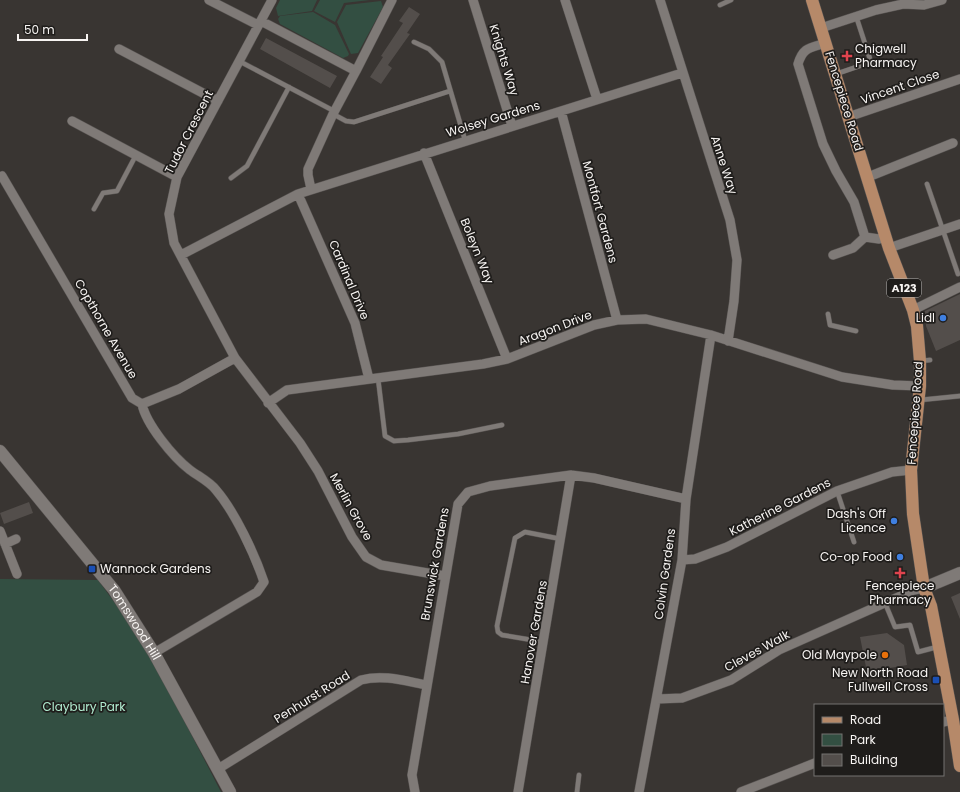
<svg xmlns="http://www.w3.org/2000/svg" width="960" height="792" viewBox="0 0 960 792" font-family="Poppins,sans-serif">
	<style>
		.green { fill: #334f42 }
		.building { fill: #534e4b }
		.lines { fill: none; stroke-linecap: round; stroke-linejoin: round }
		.service-casing { stroke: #585452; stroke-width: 5.5 }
		.minor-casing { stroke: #585452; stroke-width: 10 }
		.tertiary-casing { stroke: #585452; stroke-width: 13 }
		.primary-casing { stroke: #585452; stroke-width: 13 }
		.service { stroke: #7f7a77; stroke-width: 4.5 }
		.minor { stroke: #7f7a77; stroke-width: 9 }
		.tertiary { stroke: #7f7a77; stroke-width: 12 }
		.primary { stroke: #b68969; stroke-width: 12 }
		.health-dot { fill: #e0444e; stroke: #1f1d1b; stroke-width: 1.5 }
		.shop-dot { fill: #3f7fe0; stroke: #1f1d1b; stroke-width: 1.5 }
		.transit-dot { fill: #1a4fb4; stroke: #1f1d1b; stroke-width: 1.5 }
		.food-dot { fill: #e8710a; stroke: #1f1d1b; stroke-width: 1.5 }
		.labels { text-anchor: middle; stroke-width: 3.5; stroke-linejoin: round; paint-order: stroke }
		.shield { fill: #1f1d1b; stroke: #b6b4b2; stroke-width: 1 }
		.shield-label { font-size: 11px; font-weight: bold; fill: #f7f4f2 }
		.poi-label { font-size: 12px; fill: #f7f4f2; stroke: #1f1d1b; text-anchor: end }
		.street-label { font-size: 12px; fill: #f7f4f2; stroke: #1f1d1b }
		.park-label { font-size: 12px; fill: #b0ebcf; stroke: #1f1d1b }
	</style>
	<rect width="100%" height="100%" fill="#393532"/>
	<!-- green -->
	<path class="green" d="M280,0H317L312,11L278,16L276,8Z
		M320,0H370L344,3L335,22L314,11Z
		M381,1L383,7L358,53L351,54L337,22L346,5Z
		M313,12L335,25L349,54L348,56L343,58L280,24L278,19L280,16Z
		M0,579L98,580L144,643L221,792H0Z"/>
	<!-- building -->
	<path class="building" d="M409,7L420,14L407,33L410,34L388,65L392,68L381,84L370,77L383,57L381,56L403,23L399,21Z
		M266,38L337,76L330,88L260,49Z
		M960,294V340L936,351L926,326L925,311Z
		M29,502L33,513L4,524L0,513Z
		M960,593V619L951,597Z
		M887,633L904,645L907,665L867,672L860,637Z"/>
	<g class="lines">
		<defs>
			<path id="service" d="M720,5L731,0
				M414,42L429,49L442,62L465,140
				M239,61L334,111
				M836,74L871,62L856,16
				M333,114L346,121L354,122L450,91
				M231,178L247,166L289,87
				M927,184L958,274
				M94,209L103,193L117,191L136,155
				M828,314L830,325L856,331
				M920,361L930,360
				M378,378L385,436L394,441L408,440L458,434L502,425
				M920,400L960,396
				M837,491L854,542
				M885,603L895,627L910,625L918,652L937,647
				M544,642L502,635L498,632L497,626L515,538L525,532L561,539
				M577,792L579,775"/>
			<path id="minor" d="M209,0L258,25
				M272,0L177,177L169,214L174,243L235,358L300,443L318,471L352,537L366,557L381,565L445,576
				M473,0L512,126
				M565,0L597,99
				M660,0L730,220L737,260L734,301L728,341
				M261,21L356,71L392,0
				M821,28L876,10L903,4L924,5L942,0
				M826,43C810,48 803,47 798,64L823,144L836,171L854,202L865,237
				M119,49L218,101
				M561,111L617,320
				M848,117L960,79
				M72,121L177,177
				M424,153L507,359
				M0,177L2,176L132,398L142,404L179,389L235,358
				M868,177L953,143
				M311,189L308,175V169L333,114L356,71
				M298,194L355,323L369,379
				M889,248L960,224
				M181,255L298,194L682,73
				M833,255L853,248L865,237L879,239L886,236
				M913,310L960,287
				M268,403L287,390L483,364L507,359L594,325L617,320L646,319L711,335L842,377L893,385L920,386
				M142,404C146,424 173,457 190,470C198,476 210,482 216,490C235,512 255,555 264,582L257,592L154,653
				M0,531L17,574
				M5,544L16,539
				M682,560L695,559L727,547L837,491L892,472L911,470
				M657,699L682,698L731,680L779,650L914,590L924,588
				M943,722L953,720
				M218,769L361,680C383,674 405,681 427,685
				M415,792L412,775L458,504L468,492L490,486L571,475L594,478L686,499
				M518,792L571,475
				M639,792L682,560L686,499L711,335
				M741,792L815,763"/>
			<g id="tertiary">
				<path id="s1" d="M0,451L114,590L154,653L230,792"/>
				<path d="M924,588L960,573"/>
			</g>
			<path id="primary" d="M812,0L889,248L913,310L917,326L920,361V386L911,470L913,514L924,588L931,606L953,720L960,766"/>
		</defs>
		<!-- service casing -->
		<use href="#service" class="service-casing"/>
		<!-- minor casing -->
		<use href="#minor" class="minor-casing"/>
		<!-- tertiary casing -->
		<use href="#tertiary" class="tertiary-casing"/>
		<!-- primary casing -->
		<use href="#primary" class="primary-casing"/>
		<!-- service -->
		<use href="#service" class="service"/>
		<!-- minor -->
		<use href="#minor" class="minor"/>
		<!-- tertiary -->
		<use href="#tertiary" class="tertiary"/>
		<!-- primary -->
		<use href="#primary" class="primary"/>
	</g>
	<!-- markers -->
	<g class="health-dot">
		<path d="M845 50h4v4h4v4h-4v4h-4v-4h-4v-4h4z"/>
		<path d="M898 567h4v4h4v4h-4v4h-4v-4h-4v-4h4z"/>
	</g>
	<g class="shop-dot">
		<circle cx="943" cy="318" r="4"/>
		<circle cx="894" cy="521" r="4"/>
		<circle cx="900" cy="557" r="4"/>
	</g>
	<g class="transit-dot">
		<rect x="88" y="565" width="8" height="8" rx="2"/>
		<rect x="932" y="676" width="8" height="8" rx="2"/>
	</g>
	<circle class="food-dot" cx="885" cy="655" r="4"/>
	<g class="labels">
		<!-- shield labels -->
		<rect class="shield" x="887" y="279" width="34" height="18" rx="3"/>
		<g class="shield-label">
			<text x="904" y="292">A123</text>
		</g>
		<!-- poi labels -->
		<g class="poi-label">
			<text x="855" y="53" text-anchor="start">Chigwell<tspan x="855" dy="14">Pharmacy</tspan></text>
			<text x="935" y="322">Lidl</text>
			<text x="886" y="518">Dash's Off<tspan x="886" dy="14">Licence</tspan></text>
			<text x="892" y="561">Co-op Food</text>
			<text x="100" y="573" text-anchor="start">Wannock Gardens</text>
			<text x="900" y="590" text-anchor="middle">Fencepiece<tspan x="900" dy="14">Pharmacy</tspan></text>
			<text x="877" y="659">Old Maypole</text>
			<text x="928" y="677">New North Road<tspan x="928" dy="14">Fullwell Cross</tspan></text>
		</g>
		<!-- street labels -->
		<g class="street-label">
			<text transform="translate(504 60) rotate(73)" y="4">Knights Way</text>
			<text transform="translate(900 87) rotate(-19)" y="4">Vincent Close</text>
			<text transform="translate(844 101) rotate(73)" y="4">Fencepiece Road</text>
			<text transform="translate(493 119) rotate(-17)" y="4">Wolsey Gardens</text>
			<text transform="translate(189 132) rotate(-63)" y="4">Tudor Crescent</text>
			<text transform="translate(724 165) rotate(72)" y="4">Anne Way</text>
			<text transform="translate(600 212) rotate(75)" y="4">Montfort Gardens</text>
			<text transform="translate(477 251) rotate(68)" y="4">Boleyn Way</text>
			<text transform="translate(349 280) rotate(67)" y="4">Cardinal Drive</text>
			<text transform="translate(555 328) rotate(-21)" y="4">Aragon Drive</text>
			<text transform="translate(106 329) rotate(60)" y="4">Copthorne Avenue</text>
			<text transform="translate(915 413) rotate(-86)" y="4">Fencepiece Road</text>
			<text transform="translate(351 507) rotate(61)" y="4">Merlin Grove</text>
			<text transform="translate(780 507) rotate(-27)" y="4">Katherine Gardens</text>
			<text transform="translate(435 564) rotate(-80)" y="4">Brunswick Gardens</text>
			<text transform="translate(665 574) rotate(-82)" y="4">Colvin Gardens</text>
			<text dy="4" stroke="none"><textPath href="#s1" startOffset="218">Tomswood Hill</textPath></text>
			<text transform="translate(534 632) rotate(-80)" y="4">Hanover Gardens</text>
			<text transform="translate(757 651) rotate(-29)" y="4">Cleves Walk</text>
			<text transform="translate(312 697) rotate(-32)" y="4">Penhurst Road</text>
		</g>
		<!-- park labels -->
		<g class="park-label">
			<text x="84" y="711">Claybury Park</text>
		</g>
	</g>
	<!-- legend -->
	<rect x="814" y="704" width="130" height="72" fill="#1f1d1b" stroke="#757371"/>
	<rect x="822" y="717" width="20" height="6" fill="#b68969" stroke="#757371"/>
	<text x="850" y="724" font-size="12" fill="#f7f4f2">Road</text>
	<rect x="822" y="734" width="20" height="12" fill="#334f42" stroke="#757371"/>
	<text x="850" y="744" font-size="12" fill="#f7f4f2">Park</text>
	<rect x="822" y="754" width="20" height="12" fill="#534e4b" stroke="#757371"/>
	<text x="850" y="764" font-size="12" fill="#f7f4f2">Building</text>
	<!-- scale -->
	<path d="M18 34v6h69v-6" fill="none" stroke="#f7f4f2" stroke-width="2"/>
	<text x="24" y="34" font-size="12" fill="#f7f4f2" stroke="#1f1d1b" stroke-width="3" paint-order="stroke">50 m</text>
</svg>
